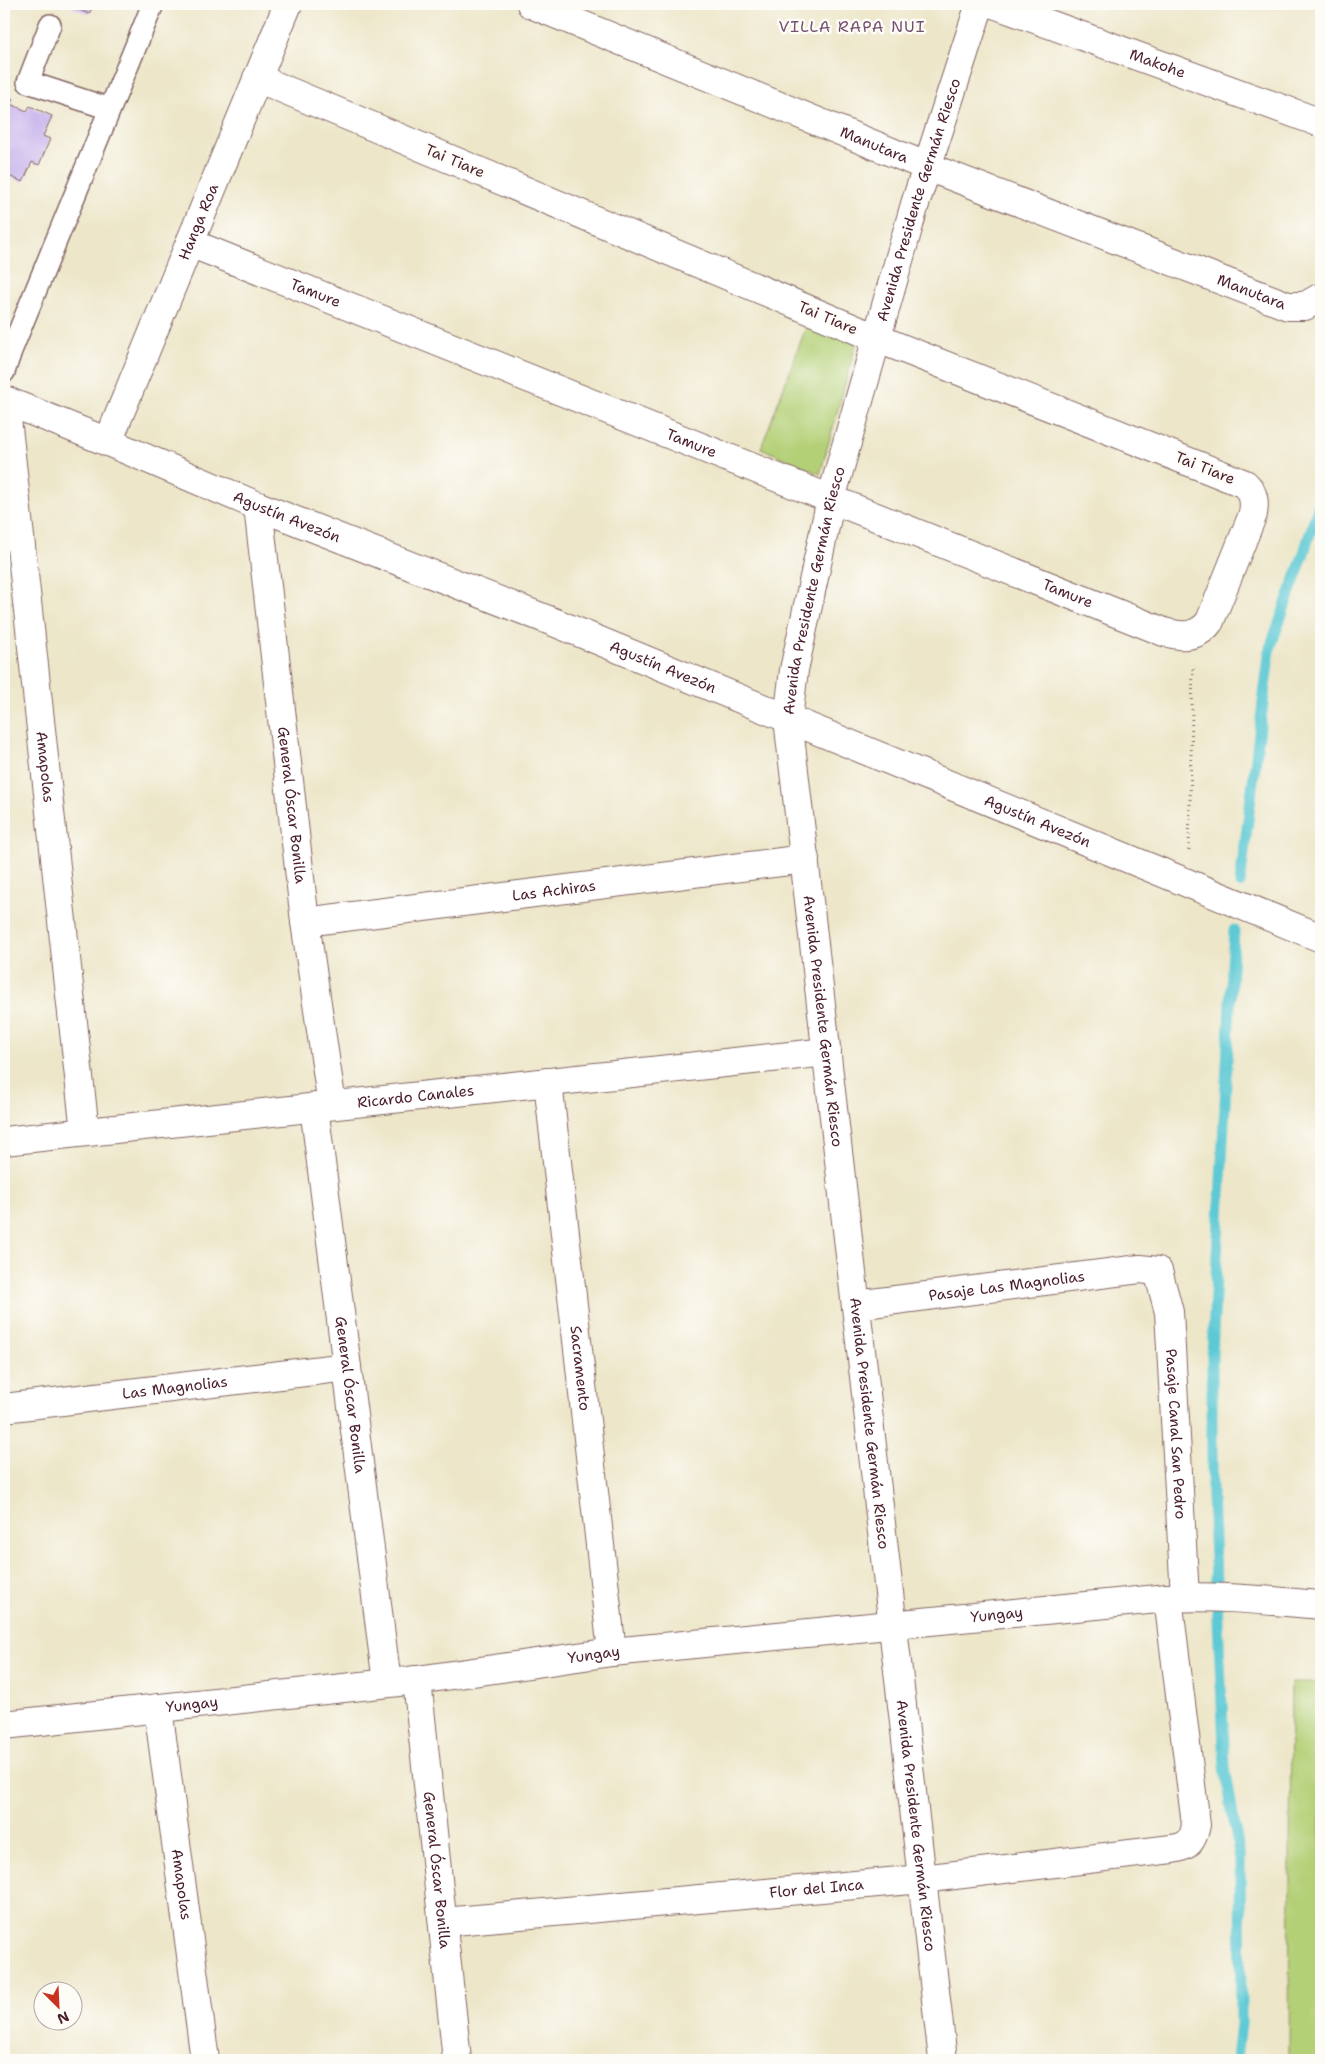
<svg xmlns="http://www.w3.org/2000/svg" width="1325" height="2064" viewBox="0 0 1325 2064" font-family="'Shantell Sans',sans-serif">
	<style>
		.grass { fill: #b4d077; stroke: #7f7851 }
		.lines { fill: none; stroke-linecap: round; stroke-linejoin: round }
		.stream { stroke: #5dc9d4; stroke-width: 11 }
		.building { fill: #c3acec }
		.service-casing { stroke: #836562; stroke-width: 24 }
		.minor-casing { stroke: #836562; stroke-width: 30 }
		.tertiary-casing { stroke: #836562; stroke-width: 30 }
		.path { stroke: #836562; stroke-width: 3; stroke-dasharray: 1 4; stroke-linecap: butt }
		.service { stroke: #fff; stroke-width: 21 }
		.minor { stroke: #fff; stroke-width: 28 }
		.tertiary { stroke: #fff; stroke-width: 28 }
		.labels { text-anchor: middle; stroke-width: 5; stroke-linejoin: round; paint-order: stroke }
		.street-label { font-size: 15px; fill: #4a1f2b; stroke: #fdfcf7 }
		.neighbourhood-label { font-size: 16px; letter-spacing: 1px; fill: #74506f; stroke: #fdfcf7 }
	</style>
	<rect width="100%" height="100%" fill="#fdfcf7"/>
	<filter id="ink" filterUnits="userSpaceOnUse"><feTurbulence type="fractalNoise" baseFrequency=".02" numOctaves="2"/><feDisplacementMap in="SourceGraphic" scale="10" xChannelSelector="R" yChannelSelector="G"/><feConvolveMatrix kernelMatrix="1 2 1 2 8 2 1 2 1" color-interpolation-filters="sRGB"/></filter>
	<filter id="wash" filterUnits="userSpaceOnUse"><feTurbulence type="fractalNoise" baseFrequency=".0096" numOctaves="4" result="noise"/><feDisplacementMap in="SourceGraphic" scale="20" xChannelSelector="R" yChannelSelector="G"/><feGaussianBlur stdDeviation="1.12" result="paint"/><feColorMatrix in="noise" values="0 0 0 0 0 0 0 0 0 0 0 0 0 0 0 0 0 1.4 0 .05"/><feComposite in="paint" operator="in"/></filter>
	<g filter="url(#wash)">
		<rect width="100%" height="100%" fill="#ede6c9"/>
		<!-- grass -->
		<path class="grass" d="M808,322L857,341L820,474L761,448Z
			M1291,1683H1321V2060H1289Z"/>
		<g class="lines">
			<!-- stream -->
			<path class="stream" d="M1240,883L1270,648L1303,556L1321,497
				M1234,930L1212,1353V1496L1225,1767L1240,1859L1241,2023L1237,2060"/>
		</g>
		<g id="blocks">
			<!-- building -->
			<path class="building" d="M66,4H94L89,14Z
				M4,95L13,99L10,104L27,111L30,106L52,116L43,136L50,139L39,165L32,162L23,182L4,174Z"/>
		</g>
	</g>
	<g filter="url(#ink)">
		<use href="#blocks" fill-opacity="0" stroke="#836562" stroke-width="1"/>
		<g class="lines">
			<defs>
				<path id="service" d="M50,25L28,82L110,109
					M4,372L11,351L153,4"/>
				<g id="minor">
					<path id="s1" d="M531,4L928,167L1288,306H1305L1321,297"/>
					<path id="s2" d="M994,4L1321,123"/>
					<path id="s3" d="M190,243L1164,632C1182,637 1198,638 1210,621L1253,514C1255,502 1254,493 1245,484L876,338L257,78"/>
					<path id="s4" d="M5,400L85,1132"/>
					<path id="s5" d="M108,442L288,4"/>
					<path id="s6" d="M258,506L305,922L332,1105"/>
					<path id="s7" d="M788,719L794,670L831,499L915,204L980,4"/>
					<path id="s8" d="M305,922L805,859"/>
					<path id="s9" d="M548,1082L612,1652"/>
					<path id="s10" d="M314,1107L387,1683"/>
					<path id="s11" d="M4,1141L827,1052"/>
					<path id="s12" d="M856,1305L1140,1269L1158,1271L1169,1312L1185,1597"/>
					<path id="s13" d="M4,1408L347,1367"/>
					<path id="s14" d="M417,1680L457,2060"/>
					<path id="s15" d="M158,1708L205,2060"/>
					<path id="s16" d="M4,1725L417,1680L612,1652L1168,1598C1218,1595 1271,1601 1321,1605"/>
					<path id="s17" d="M443,1922L922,1879L1172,1849C1188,1847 1193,1841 1196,1825L1168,1598"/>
				</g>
				<g id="tertiary">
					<path id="s18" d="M4,400L108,442L258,506L556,623L1321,938"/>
					<path id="s19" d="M788,719L943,2060"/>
				</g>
			</defs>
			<!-- service casing -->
			<use href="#service" class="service-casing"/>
			<!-- minor casing -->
			<use href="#minor" class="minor-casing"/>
			<!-- tertiary casing -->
			<use href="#tertiary" class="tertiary-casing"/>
			<!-- path -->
			<path class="path" d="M1189,850L1193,666"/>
			<!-- service -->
			<use href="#service" class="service"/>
			<!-- minor -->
			<use href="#minor" class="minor"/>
			<!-- tertiary -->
			<use href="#tertiary" class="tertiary"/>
		</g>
	</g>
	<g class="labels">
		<!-- street labels -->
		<g class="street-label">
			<text dy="5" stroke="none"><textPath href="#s2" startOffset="174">Makohe</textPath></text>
			<text dy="5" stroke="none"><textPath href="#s1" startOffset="371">Manutara</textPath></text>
			<text transform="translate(455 161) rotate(23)" y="5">Tai Tiare</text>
			<text dy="5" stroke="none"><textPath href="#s7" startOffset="536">Avenida Presidente Germán Riesco</textPath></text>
			<text dy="5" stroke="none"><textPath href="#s5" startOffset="238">Hanga Roa</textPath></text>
			<text dy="5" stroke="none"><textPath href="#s1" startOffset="776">Manutara</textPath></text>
			<text dy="5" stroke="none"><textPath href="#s3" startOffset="135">Tamure</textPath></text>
			<text transform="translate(828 318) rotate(23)" y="5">Tai Tiare</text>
			<text dy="5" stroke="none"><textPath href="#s3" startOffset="540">Tamure</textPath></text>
			<text transform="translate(1205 468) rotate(22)" y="5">Tai Tiare</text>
			<text dy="5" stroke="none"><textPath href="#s18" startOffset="306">Agustín Avezón</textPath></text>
			<text dy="5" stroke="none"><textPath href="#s7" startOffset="131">Avenida Presidente Germán Riesco</textPath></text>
			<text dy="5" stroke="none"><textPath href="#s3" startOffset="945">Tamure</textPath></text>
			<text dy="5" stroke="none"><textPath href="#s18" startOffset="711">Agustín Avezón</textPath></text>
			<text dy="5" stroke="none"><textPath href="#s4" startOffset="369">Amapolas</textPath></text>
			<text dy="5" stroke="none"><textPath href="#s6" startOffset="301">General Óscar Bonilla</textPath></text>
			<text dy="5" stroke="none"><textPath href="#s18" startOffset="1116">Agustín Avezón</textPath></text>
			<text dy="5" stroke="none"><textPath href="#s8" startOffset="251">Las Achiras</textPath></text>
			<text dy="5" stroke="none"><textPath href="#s19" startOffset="304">Avenida Presidente Germán Riesco</textPath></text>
			<text dy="5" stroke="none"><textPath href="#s11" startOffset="414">Ricardo Canales</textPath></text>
			<text dy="5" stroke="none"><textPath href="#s12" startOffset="152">Pasaje Las Magnolias</textPath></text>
			<text dy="5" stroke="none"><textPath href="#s9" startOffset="288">Sacramento</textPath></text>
			<text dy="5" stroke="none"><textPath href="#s13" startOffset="172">Las Magnolias</textPath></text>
			<text dy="5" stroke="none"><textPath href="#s10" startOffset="290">General Óscar Bonilla</textPath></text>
			<text dy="5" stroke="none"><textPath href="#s19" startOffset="709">Avenida Presidente Germán Riesco</textPath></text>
			<text dy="5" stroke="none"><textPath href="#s12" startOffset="469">Pasaje Canal San Pedro</textPath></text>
			<text dy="5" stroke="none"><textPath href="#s16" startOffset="999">Yungay</textPath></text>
			<text dy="5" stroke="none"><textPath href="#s16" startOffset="594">Yungay</textPath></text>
			<text dy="5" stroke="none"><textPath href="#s16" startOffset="189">Yungay</textPath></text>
			<text dy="5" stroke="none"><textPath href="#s19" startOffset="1114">Avenida Presidente Germán Riesco</textPath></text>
			<text dy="5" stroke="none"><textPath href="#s14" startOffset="191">General Óscar Bonilla</textPath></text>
			<text dy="5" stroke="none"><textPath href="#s15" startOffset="178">Amapolas</textPath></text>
			<text dy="5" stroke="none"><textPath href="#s17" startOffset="375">Flor del Inca</textPath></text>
		</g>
		<!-- neighbourhood labels -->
		<g class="neighbourhood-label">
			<text x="852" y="32">VILLA RAPA NUI</text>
		</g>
	</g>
	<!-- margin -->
	<rect width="1325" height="2064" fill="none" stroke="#fdfcf7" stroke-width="20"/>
	<!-- north arrow -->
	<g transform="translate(58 2006) rotate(156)"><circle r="24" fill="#fdfcf7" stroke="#b5a4a5"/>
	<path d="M0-4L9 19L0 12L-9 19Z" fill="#c8321e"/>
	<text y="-8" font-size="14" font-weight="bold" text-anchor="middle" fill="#4a1f2b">N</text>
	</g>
</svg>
